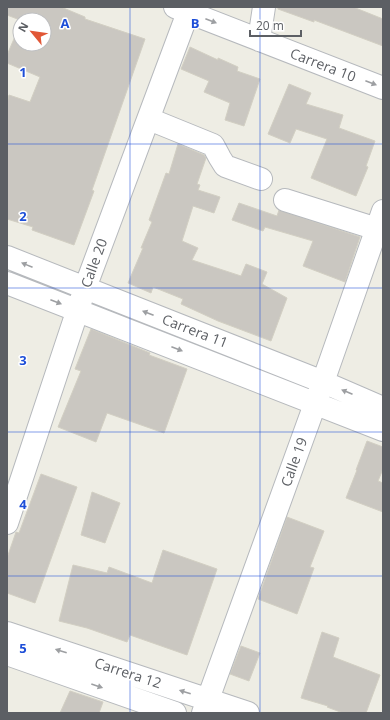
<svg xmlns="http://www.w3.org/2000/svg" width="390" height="720" viewBox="0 0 390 720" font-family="'Open Sans',sans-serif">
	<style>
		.building { fill: #cac7c1; stroke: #d2cfc3 }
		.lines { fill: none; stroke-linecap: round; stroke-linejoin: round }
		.minor-casing { stroke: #b6b9bd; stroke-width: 24 }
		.minor { stroke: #fff; stroke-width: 22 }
		.oneway { fill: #9d9fa2 }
		.grid { fill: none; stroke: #1d4ed8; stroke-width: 1; stroke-opacity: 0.55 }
		.labels { text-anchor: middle; stroke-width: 3; stroke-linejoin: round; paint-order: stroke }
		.street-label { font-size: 14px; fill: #5c5f64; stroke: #fff }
		.grid-label { font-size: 13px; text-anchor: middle; font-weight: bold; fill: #1d4ed8; stroke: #fff; stroke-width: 3; stroke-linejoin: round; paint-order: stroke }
	</style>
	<rect width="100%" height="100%" fill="#eeede4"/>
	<!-- building -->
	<path class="building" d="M7,7H61L85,17V19L145,39L92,190L94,191L74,245L32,230L33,227L7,219V103L9,95L30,102L40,77L7,63V55L20,25V44H44V20H20L7,15Z
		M278,7H353L383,19V46L314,20V22L278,9Z
		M190,47L218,60V58L238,67L237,71L260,79L244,126L225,120L230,103L204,92L209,81L181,69Z
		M289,84L311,93L306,104L343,115L339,128L375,141L366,166L368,167L356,196L311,178L327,139L296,129L290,143L268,134Z
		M178,144L204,155L206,158L197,184L200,185L198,190L220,197L214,213L193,206L182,241L198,248L192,260L241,276L246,264L267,272L262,284L287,298L271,341L218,321L181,304L183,299L153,287L151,293L128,283L143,248H141L152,222L149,220L166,173L169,174Z
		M239,203L277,216L279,210L360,237L345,282L303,266L313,241L265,227L263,231L232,220Z
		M91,329L150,353L149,355L187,369L164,433L107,413L96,442L58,427L81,371L75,369Z
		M367,441L383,447V469L378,481L383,483V512L346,498L357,470H356Z
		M41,474L77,487L35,603L7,593V558L16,532L19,533Z
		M92,492L120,503L105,543L81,535Z
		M287,517L324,531L310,567L314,568L297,614L258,599Z
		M163,550L217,569L187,655L130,635L127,642L87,628L59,621L73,565L107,573L109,567L152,583Z
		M322,632L339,638L333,657L380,675L366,713H343L327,707L328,706L301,698Z
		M241,646L260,653L249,681L230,674Z
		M70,691L103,702L99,713H60Z"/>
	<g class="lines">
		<defs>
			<path id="minor" d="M175,7L383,88
				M259,40L264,7
				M149,119L213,145L220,158L225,166L261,179
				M285,200L377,229
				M7,257L323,382L383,408
				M7,283L383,430
				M7,523L85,288L190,7
				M7,633L248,713
				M7,654L175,713
				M203,713L323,382L383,211"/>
		</defs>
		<!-- minor casing -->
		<use href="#minor" class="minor-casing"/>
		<!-- minor -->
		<use href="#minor" class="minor"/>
	</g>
	<!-- one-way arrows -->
	<defs><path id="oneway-solid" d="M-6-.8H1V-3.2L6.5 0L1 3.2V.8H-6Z"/></defs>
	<g class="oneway">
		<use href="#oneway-solid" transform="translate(211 21) rotate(21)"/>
		<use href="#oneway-solid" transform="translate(371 83) rotate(21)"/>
		<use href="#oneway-solid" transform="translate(27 265) rotate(-158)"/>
		<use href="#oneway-solid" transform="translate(56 302) rotate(21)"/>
		<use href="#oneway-solid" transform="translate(148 313) rotate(-159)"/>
		<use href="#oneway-solid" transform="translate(177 349) rotate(21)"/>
		<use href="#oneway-solid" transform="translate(347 392) rotate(-157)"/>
		<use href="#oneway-solid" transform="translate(61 651) rotate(-162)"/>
		<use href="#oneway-solid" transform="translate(97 686) rotate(19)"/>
		<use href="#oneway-solid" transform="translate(185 692) rotate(-162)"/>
	</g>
	<!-- grid -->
	<path class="grid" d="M130,7V713M260,7V713M7,144H383M7,288H383M7,432H383M7,576H383"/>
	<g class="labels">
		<!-- street labels -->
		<g class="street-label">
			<text transform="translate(323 65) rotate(21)" y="5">Carrera 10</text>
			<text transform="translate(94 263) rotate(-70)" y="5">Calle 20</text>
			<text transform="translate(195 331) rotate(21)" y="5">Carrera 11</text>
			<text transform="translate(294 462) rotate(-70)" y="5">Calle 19</text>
			<text transform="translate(128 673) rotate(18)" y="5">Carrera 12</text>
		</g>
	</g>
	<g class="grid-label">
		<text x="65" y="28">A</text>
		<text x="195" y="28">B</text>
		<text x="23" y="77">1</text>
		<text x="23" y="221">2</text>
		<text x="23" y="365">3</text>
		<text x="23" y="509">4</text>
		<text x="23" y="653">5</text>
	</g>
	<!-- border -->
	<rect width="390" height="720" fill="none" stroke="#5c5f64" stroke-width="16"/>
	<!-- north arrow -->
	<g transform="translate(32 32) rotate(299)"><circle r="19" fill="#ffffff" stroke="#bebfc1"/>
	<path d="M0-3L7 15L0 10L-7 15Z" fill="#e15736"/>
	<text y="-6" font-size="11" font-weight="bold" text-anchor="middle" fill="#5c5f64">N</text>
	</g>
	<!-- scale -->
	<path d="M250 30v6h51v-6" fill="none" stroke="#5c5f64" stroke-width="2"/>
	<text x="256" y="30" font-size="12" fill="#5c5f64" stroke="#ffffff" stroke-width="3" paint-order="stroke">20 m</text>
</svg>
